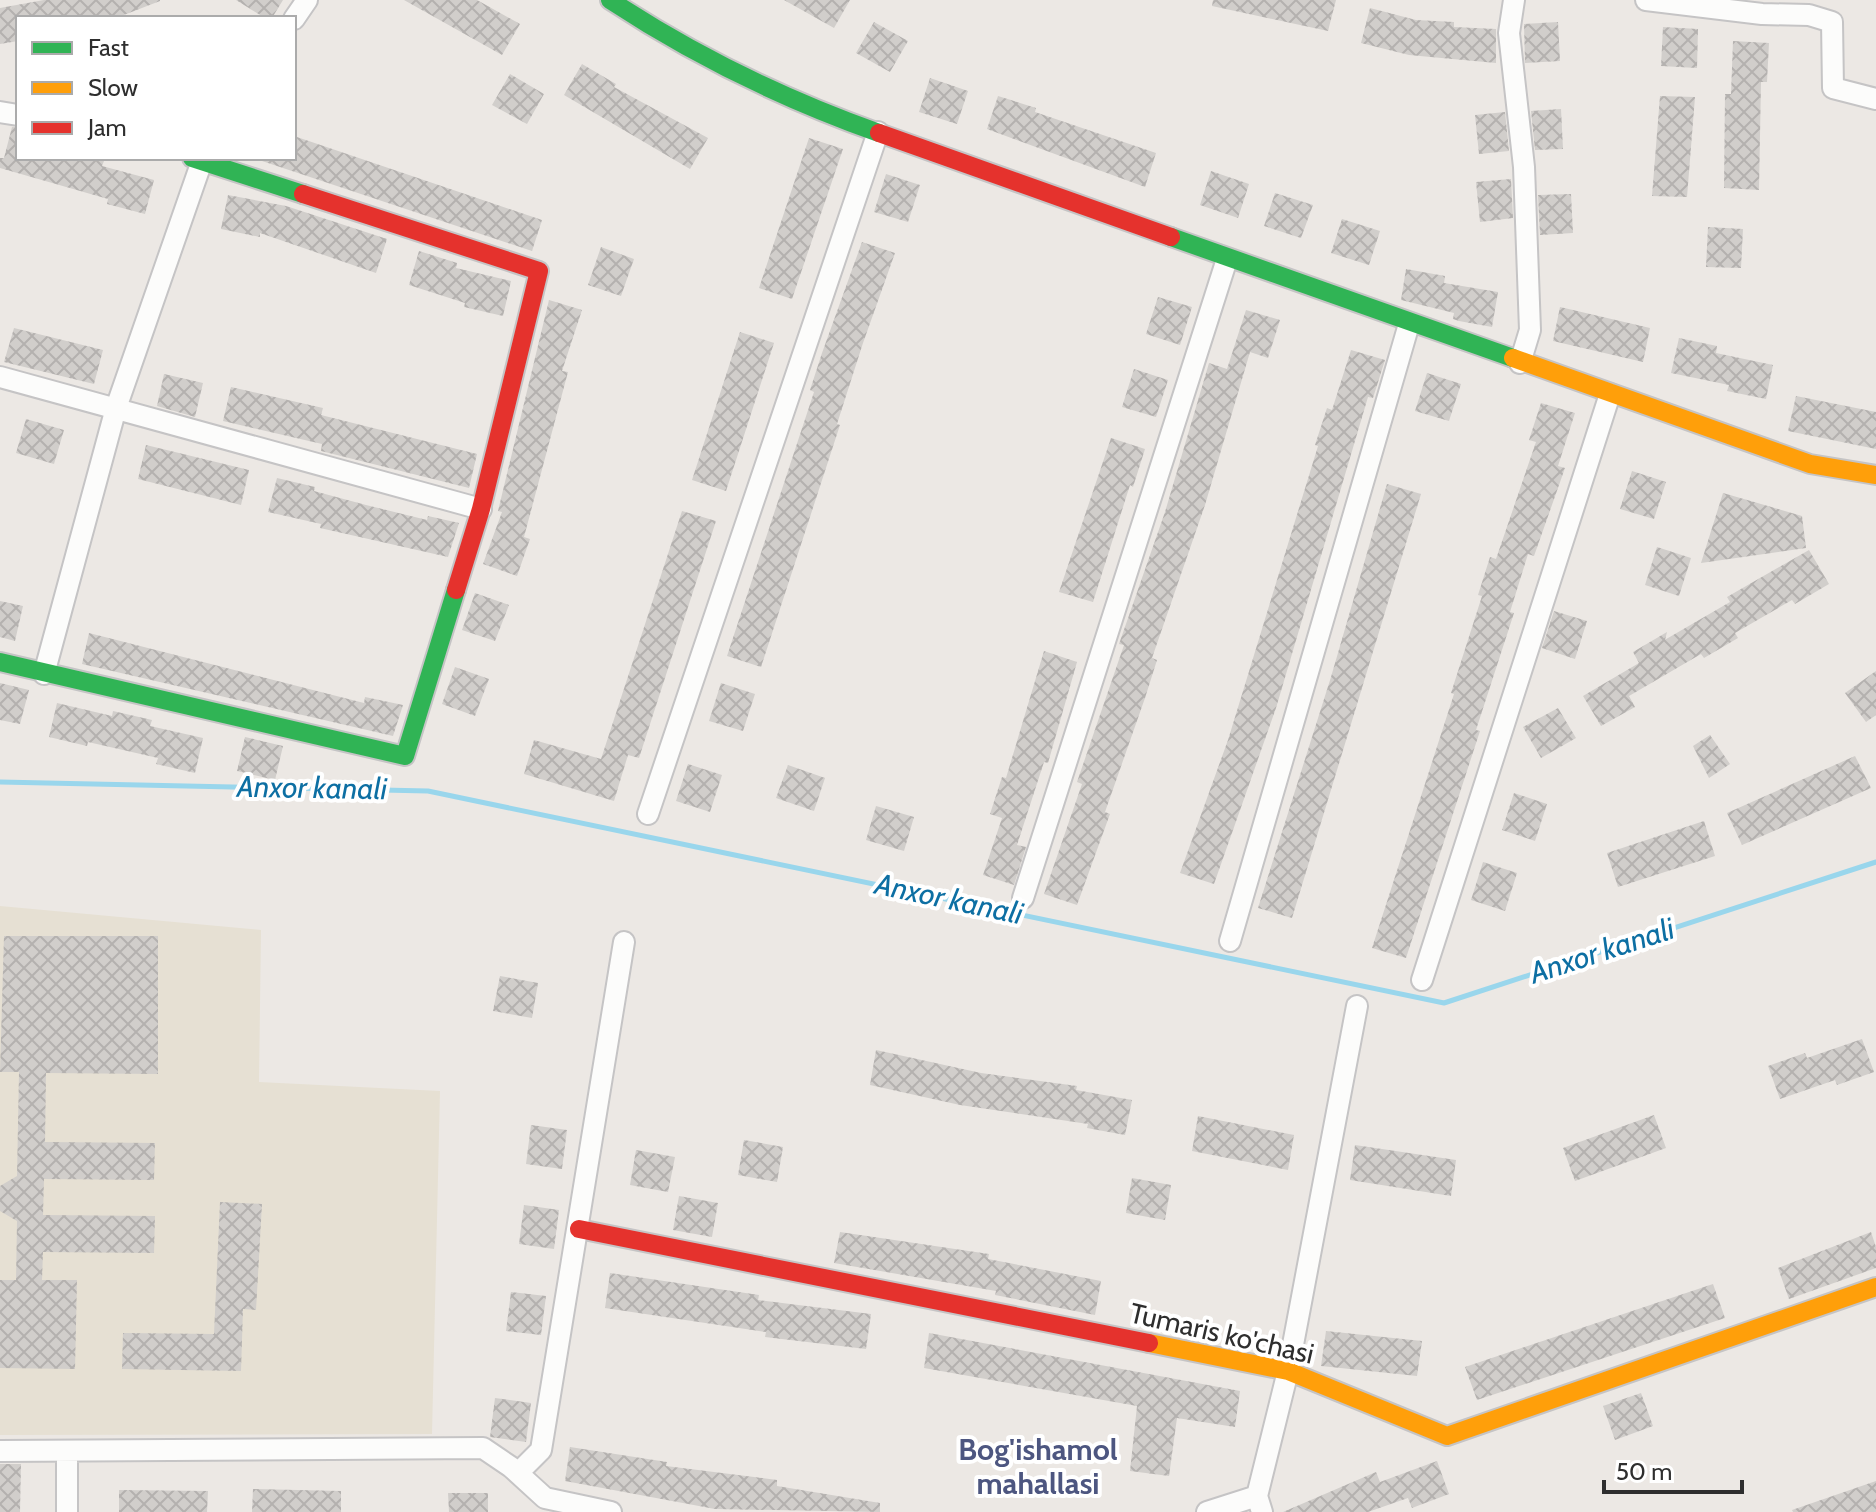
<svg xmlns="http://www.w3.org/2000/svg" width="1876" height="1512" viewBox="0 0 1876 1512" font-family="Cabin,sans-serif">
	<style>
		.education { fill: #e6e0d3 }
		.lines { fill: none; stroke-linecap: round; stroke-linejoin: round }
		.stream { stroke: #99d6ec; stroke-width: 5 }
		.building { fill: url(#building-cross-hatch) }
		.street-casing { stroke: #c5c4c5; stroke-width: 24 }
		.fast-casing { stroke: #c5c4c5; stroke-width: 22 }
		.slow-casing { stroke: #c5c4c5; stroke-width: 22 }
		.jam-casing { stroke: #c5c4c5; stroke-width: 22 }
		.street { stroke: #fcfcfb; stroke-width: 20 }
		.fast { stroke: #30b455; stroke-width: 18 }
		.slow { stroke: #ff9f0a; stroke-width: 18 }
		.jam { stroke: #e5322d; stroke-width: 18 }
		.labels { text-anchor: middle; stroke-width: 8; stroke-linejoin: round; paint-order: stroke }
		.street-label { font-size: 28px; fill: #2e2e2e; stroke: #fff }
		.water-label { font-size: 30px; font-style: italic; fill: #0d6fa3; stroke: #fff }
		.neighbourhood-label { font-size: 30px; font-weight: bold; fill: #4d5680; stroke: #fff }
	</style>
	<defs>
		<pattern id="building-cross-hatch" width="8" height="8" patternUnits="userSpaceOnUse" patternTransform="scale(2)"><rect width="8" height="8" fill="#d1cecb"/><path d="M0 0l8 8M0 8l8-8" fill="none" stroke="#b4b1af"/></pattern>
	</defs>
	<rect width="100%" height="100%" fill="#ece8e4"/>
	<!-- education -->
	<path class="education" d="M0,906L261,930L259,1082L440,1091L432,1434L0,1435Z"/>
	<g class="lines">
		<!-- stream -->
		<path class="stream" d="M0,782L428,791L1444,1003L1876,862"/>
	</g>
	<!-- building -->
	<path class="building" d="M44,0H160V1L116,18H18V41L0,44V8Z
		M236,0H283L272,18H265Z
		M404,0H477L520,24L502,55Z
		M784,0H850L834,28Z
		M1213,0H1336L1328,31L1212,6Z
		M1370,8L1416,20L1454,22V27L1496,29V63L1409,55L1361,43Z
		M874,22L908,41L890,72L856,53Z
		M1558,22L1560,61L1525,63L1524,24Z
		M1663,27L1698,29L1697,68L1661,66Z
		M1733,41L1769,43L1767,82H1761L1759,190L1724,188L1725,94H1731Z
		M582,64L616,84L614,87L708,138L690,169L564,95Z
		M510,74L544,94L527,124L492,105Z
		M930,78L968,91L957,124L919,112Z
		M998,96L1036,108L1035,112L1156,153L1145,187L987,129Z
		M1660,96L1695,97L1687,197L1652,196Z
		M1561,109L1563,149L1535,150L1531,111Z
		M1505,112L1509,151L1479,154L1475,115Z
		M12,127L18,128V158H94L104,161L102,166L154,180L145,214L107,204L108,199L0,168V158H4Z
		M294,136L542,220L532,251L262,161L263,158H294Z
		M809,138L843,149L792,299L759,288Z
		M1211,171L1249,184L1238,218L1200,205Z
		M886,174L920,185L908,222L874,212Z
		M1511,179L1513,218L1480,222L1476,182Z
		M1275,193L1313,205L1301,238L1264,226Z
		M1571,194L1573,233L1540,235L1538,195Z
		M228,195L286,206L387,239L376,273L260,233V237L221,229Z
		M1342,219L1380,231L1369,265L1331,253Z
		M1708,227L1743,229L1741,268L1706,267Z
		M862,242L895,253L863,343L837,424L840,425L761,667L727,656L814,392L810,390L822,353Z
		M601,247L634,259L621,296L588,285Z
		M419,251L457,263L456,268L511,281L503,316L464,307L465,303L409,285Z
		M1406,269L1445,276L1444,283L1498,292L1492,327L1459,321L1453,319L1454,313L1401,300Z
		M1158,297L1192,307L1180,345L1146,334Z
		M549,300L582,310L562,371L568,372L524,537L530,539L517,576L483,564L502,512L498,511Z
		M1560,307L1650,328L1643,362L1553,341Z
		M1246,310L1280,320L1268,358L1250,352L1205,505L1152,658L1157,660L1145,698L1105,812L1110,814L1077,905L1044,894L1082,784L1077,782L1124,645L1119,644L1165,512L1209,363L1227,369Z
		M14,328L103,350L94,384L4,362Z
		M740,332L774,343L726,491L692,480Z
		M1679,338L1717,346L1716,353L1773,365L1766,399L1727,391L1729,385L1671,373Z
		M1351,350L1385,360L1373,398L1368,397L1276,708L1214,884L1180,873L1228,740L1318,446L1315,445L1327,408L1332,410Z
		M1134,369L1168,380L1156,417L1122,407Z
		M1427,373L1461,384L1449,421L1415,411Z
		M164,374L203,383L195,417L157,406Z
		M231,387L323,408L321,415L477,454L469,488L321,451L322,444L223,421Z
		M1796,396L1876,412V449L1788,431Z
		M1541,403L1575,413L1558,466L1565,468L1534,556L1528,554L1510,612L1514,613L1476,730L1480,731L1406,958L1372,948L1454,694L1451,693L1482,596L1478,595L1490,557L1496,559L1536,442L1529,440Z
		M26,419L64,430L54,464L16,453Z
		M1111,438L1145,449L1133,487L1130,485L1093,602L1059,592Z
		M146,445L249,470L241,505L138,479Z
		M1632,471L1666,482L1654,519L1620,509Z
		M277,478L315,487L314,491L366,505L427,520L428,516L459,523L448,557L320,528L321,524L268,512Z
		M1387,484L1421,494L1292,918L1258,908L1331,677Z
		M1723,493L1802,516L1806,548L1701,563Z
		M682,511L716,521L639,758L628,755L614,801L524,774L534,740L601,759Z
		M1657,547L1691,558L1679,596L1645,585Z
		M1809,550L1829,584L1795,604L1792,600L1735,633L1738,638L1704,658L1701,654L1629,696L1635,707L1601,726L1583,696L1639,663L1633,652L1667,632L1665,640L1668,638L1730,602L1727,597Z
		M475,593L509,605L495,641L462,630Z
		M0,601L23,606L15,641L0,637Z
		M1554,611L1587,621L1575,659L1542,648Z
		M89,633L364,703L365,697L403,705L393,736L82,664Z
		M1044,651L1077,662L1048,763L1044,762L1017,845L1026,847L1014,885L983,875L1002,818L990,814L1002,777L1006,778Z
		M455,667L489,679L475,716L442,704Z
		M1876,671V715L1866,722L1845,693Z
		M0,683L29,690L20,724L0,720Z
		M721,683L755,694L743,731L709,721Z
		M57,703L112,716L113,711L152,720L150,726L203,738L195,773L156,764L158,758L88,742L87,746L49,737Z
		M1558,708L1576,738L1541,758L1523,727Z
		M1710,735L1730,764L1709,778L1693,746Z
		M245,737L283,746L275,780L237,771Z
		M1855,756L1871,788L1742,845L1727,813Z
		M688,764L722,775L710,812L676,801Z
		M788,765L825,778L814,811L776,798Z
		M1514,793L1547,804L1535,841L1502,830Z
		M876,806L914,817L904,851L866,840Z
		M1704,821L1715,856L1618,887L1607,853Z
		M1483,862L1517,873L1505,911L1471,900Z
		M4,936H158V1074L46,1073L45,1142L155,1143L154,1180L44,1179L43,1215L155,1216L154,1253L43,1252L42,1280H77L75,1369L0,1368V1280H16L17,1221L0,1211V1186L17,1176L19,1072H0Z
		M500,976L538,983L532,1018L493,1011Z
		M1862,1039L1874,1072L1837,1085L1835,1080L1780,1099L1768,1066L1805,1053L1807,1058Z
		M876,1050L981,1073L1077,1086L1076,1090L1132,1100L1125,1135L1087,1128L1088,1124L960,1105L870,1085Z
		M1654,1115L1666,1148L1575,1181L1563,1148Z
		M1198,1116L1294,1135L1288,1170L1192,1151Z
		M531,1125L567,1130L562,1169L526,1164Z
		M744,1140L783,1147L777,1182L738,1175Z
		M1355,1145L1456,1160L1451,1196L1350,1180Z
		M636,1150L675,1157L668,1192L630,1185Z
		M1132,1178L1171,1185L1165,1220L1126,1213Z
		M679,1196L718,1203L712,1237L673,1230Z
		M220,1202L262,1204L256,1310L243,1309L241,1371L122,1369L123,1333L214,1334Z
		M524,1205L559,1210L554,1249L519,1244Z
		M840,1232L989,1254L988,1259L1101,1281L1095,1315L995,1295L996,1291L834,1263Z
		M1871,1232L1876,1247V1268L1789,1299L1778,1268Z
		M610,1273L759,1295L758,1300L871,1314L866,1349L765,1337L766,1332L605,1308Z
		M1713,1284L1725,1318L1477,1400L1465,1367Z
		M511,1292L546,1296L541,1335L506,1331Z
		M1326,1331L1422,1341L1417,1376L1321,1366Z
		M929,1333L1240,1391L1235,1427L1177,1418L1169,1476L1130,1471L1137,1406L924,1368Z
		M1641,1393L1653,1426L1615,1440L1603,1406Z
		M495,1398L531,1403L526,1442L490,1437Z
		M570,1447L667,1462L666,1466L777,1480V1486L880,1503V1512L715,1509L565,1481Z
		M1437,1461L1449,1494L1412,1508L1408,1498L1368,1512H1283L1376,1472L1380,1482Z
		M0,1464H21L20,1512H0Z
		M1876,1481V1512H1793L1792,1510Z
		M253,1489L341,1491V1512H252Z
		M119,1490L208,1491L207,1512H119Z
		M448,1493H488V1512H449Z"/>
	<g class="lines">
		<defs>
			<path id="street" d="M1514,0L1509,33L1524,167L1530,330L1520,363
				M1646,0L1762,14L1809,15L1832,22L1833,88L1876,99
				M294,19L307,0
				M0,112L18,115
				M0,377L481,509
				M44,674L116,408L203,158
				M648,814L878,132
				M1023,898L1227,259
				M1230,941L1409,324
				M1422,980L1610,394
				M0,1451L483,1448L511,1467L545,1498L611,1512
				M67,1453V1512
				M518,1473L541,1450L624,942
				M1207,1512L1257,1496
				M1262,1512L1257,1496L1288,1371L1357,1006"/>
			<path id="fast" d="M610,0C692,54 786,100 879,133
				M192,158L303,194
				M1171,237L1513,358
				M0,662L405,756L456,590"/>
			<path id="slow" d="M1513,358L1810,464L1876,475
				M1149,1343L1288,1371L1447,1436L1876,1287"/>
			<path id="jam" d="M879,133L1171,237
				M303,194L539,271L481,509L456,590
				M579,1229L1149,1343"/>
		</defs>
		<!-- street casing -->
		<use href="#street" class="street-casing"/>
		<!-- fast casing -->
		<use href="#fast" class="fast-casing"/>
		<!-- slow casing -->
		<use href="#slow" class="slow-casing"/>
		<!-- jam casing -->
		<use href="#jam" class="jam-casing"/>
		<!-- street -->
		<use href="#street" class="street"/>
		<!-- fast -->
		<use href="#fast" class="fast"/>
		<!-- slow -->
		<use href="#slow" class="slow"/>
		<!-- jam -->
		<use href="#jam" class="jam"/>
	</g>
	<g class="labels">
		<!-- street labels -->
		<g class="street-label">
			<text transform="translate(1222 1333) rotate(13)" y="10">Tumaris ko'chasi</text>
		</g>
		<!-- water labels -->
		<g class="water-label">
			<text transform="translate(312 788) rotate(1)" y="10">Anxor kanali</text>
			<text transform="translate(949 899) rotate(12)" y="10">Anxor kanali</text>
			<text transform="translate(1602 951) rotate(-18)" y="10">Anxor kanali</text>
		</g>
		<!-- neighbourhood labels -->
		<g class="neighbourhood-label">
			<text x="1038" y="1460">Bog'ishamol<tspan x="1038" dy="34">mahallasi</tspan></text>
		</g>
	</g>
	<!-- legend -->
	<rect x="16" y="16" width="280" height="144" fill="#ffffff" stroke="#ababab" stroke-width="2"/>
	<rect x="32" y="42" width="40" height="12" fill="#30b455" stroke="#ababab" stroke-width="2"/>
	<text x="88" y="56" font-size="24" fill="#2e2e2e">Fast</text>
	<rect x="32" y="82" width="40" height="12" fill="#ff9f0a" stroke="#ababab" stroke-width="2"/>
	<text x="88" y="96" font-size="24" fill="#2e2e2e">Slow</text>
	<rect x="32" y="122" width="40" height="12" fill="#e5322d" stroke="#ababab" stroke-width="2"/>
	<text x="88" y="136" font-size="24" fill="#2e2e2e">Jam</text>
	<!-- scale -->
	<path d="M1604 1480v12h138v-12" fill="none" stroke="#2e2e2e" stroke-width="4"/>
	<text x="1616" y="1480" font-size="24" fill="#2e2e2e" stroke="#ffffff" stroke-width="6" paint-order="stroke">50 m</text>
</svg>
